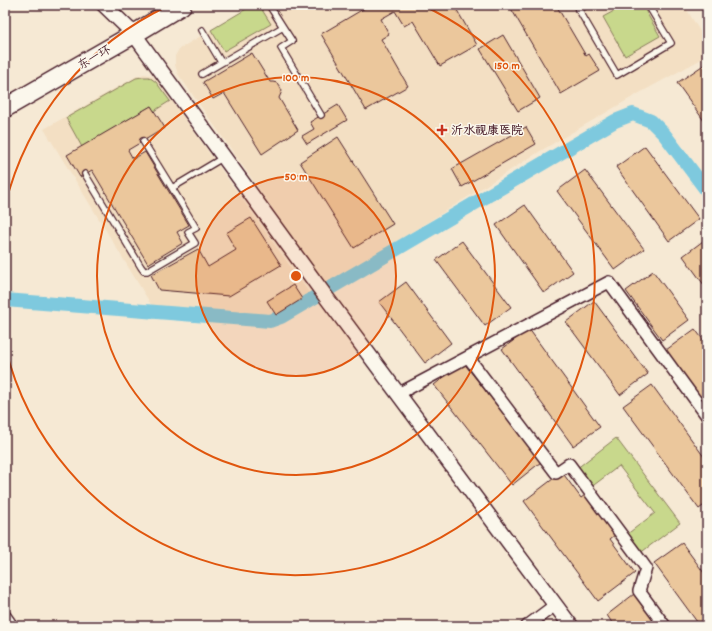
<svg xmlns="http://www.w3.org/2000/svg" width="712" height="631" viewBox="0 0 712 631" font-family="Dekko,'LXGW WenKai TC',sans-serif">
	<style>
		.built { fill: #f3dfc3 }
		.green { fill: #c8d88c; stroke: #897c5c }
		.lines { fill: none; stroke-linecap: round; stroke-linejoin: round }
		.canal { stroke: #7ec9de; stroke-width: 14 }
		.building { fill: #ebc79c; stroke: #4a1f2b }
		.service-casing { stroke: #4a1f2b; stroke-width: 8 }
		.minor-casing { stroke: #4a1f2b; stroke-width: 14 }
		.tertiary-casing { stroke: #4a1f2b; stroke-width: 17 }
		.primary-casing { stroke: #4a1f2b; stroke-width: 21 }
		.service { stroke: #fbf7ec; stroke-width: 5.5 }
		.minor { stroke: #fbf7ec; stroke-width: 11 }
		.tertiary { stroke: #fbf7ec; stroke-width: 14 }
		.primary { stroke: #fbf7ec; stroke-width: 18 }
		.ring { fill: none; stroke: #e0560e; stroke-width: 2 }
		.poi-dot { fill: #c8321e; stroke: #fbf7ec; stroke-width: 1.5 }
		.labels { text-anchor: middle; stroke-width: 3; stroke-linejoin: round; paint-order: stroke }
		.street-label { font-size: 12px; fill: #4a1f2b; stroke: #fbf7ec }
		.poi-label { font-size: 12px; font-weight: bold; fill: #4a1f2b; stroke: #fbf7ec; text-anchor: start }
		.centre { fill: #e0560e; stroke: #fbf7ec; stroke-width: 2 }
		.ring-label { font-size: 12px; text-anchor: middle; font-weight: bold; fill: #e0560e; stroke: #fbf7ec; stroke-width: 3; stroke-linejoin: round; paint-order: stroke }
	</style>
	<rect width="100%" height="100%" fill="#f6e9d4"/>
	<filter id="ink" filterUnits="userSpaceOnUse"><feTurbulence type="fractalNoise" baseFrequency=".025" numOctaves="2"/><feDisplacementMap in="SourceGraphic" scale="8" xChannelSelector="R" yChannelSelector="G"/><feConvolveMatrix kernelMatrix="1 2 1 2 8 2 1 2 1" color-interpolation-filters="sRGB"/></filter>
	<g filter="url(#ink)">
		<!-- built -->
		<path class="built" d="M253,5H684L707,43V56L636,95L542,150L414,231L326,284L178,74L175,65V56L179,49Z
			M144,74L151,75L157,80L310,294L273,316L152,306L44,129L137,76Z"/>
		<!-- green -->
		<path class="green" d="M253,5H259L271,24L224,51L211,30Z
			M625,5H642L660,36L625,56L603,17Z
			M142,77H149L156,82L170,101L154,111L151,106L82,147L66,118L136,78Z
			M616,438L680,523L639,554L626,535L655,513L619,466L590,488L576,469Z"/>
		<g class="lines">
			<!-- canal -->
			<path class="canal" d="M5,300L270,321L281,317L615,121L633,114L651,121L664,134L707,191"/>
		</g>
		<!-- building -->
		<path class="building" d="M370,5H454L477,45L440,66L413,21L404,26L395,11L381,19L389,34L381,39L408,86L366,110L321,34Z
			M509,5H556L586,56L589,54L600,71L561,94Z
			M503,35L540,98L518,111L480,49Z
			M252,53L270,82H273L277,83L280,87L282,91L279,98L298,130L262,154L224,93L213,99L203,82Z
			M705,64L707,67V125L677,83Z
			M338,105L347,120L307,144L302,136L314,129L310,122Z
			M151,106L165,128L128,150L133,159L145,152L189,225L177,232L183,243L148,264L92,170L80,177L67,155Z
			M526,127L536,144L462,187L452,169Z
			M338,137L393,224L354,248L300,162Z
			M645,146L699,219L669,241L616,167Z
			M585,170L644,249L615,270L557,191Z
			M525,205L573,272L544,293L496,225Z
			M251,218L281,265L229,296L159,290L151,275L198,249L208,267L236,250L226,233Z
			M707,238V289L683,256Z
			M462,241L511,307L485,326L436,260Z
			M653,271L689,320L662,340L626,291Z
			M406,282L451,343L425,363L379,302Z
			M293,285L302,299L276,315L267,301Z
			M594,301L648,374L620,395L566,322Z
			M529,329L600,427L573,446L502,349Z
			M695,329L707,345V407L666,350Z
			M463,362L541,462L512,485L434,385Z
			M652,385L707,461V503L699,509L623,406Z
			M562,472L581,498L585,495L615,535L610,539L635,573L598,601L524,501Z
			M682,543L707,577V626H700L654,563Z
			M634,594L658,626H614L607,615Z"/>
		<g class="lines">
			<defs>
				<path id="service" d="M576,5L617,75L671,43L648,5
					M578,10L586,5
					M283,27L292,41L281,48L321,115
					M202,30L221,62
					M202,74L283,27L269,5
					M143,141L172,188
					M85,174L141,267L144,271H147L195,243L188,232L196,228L172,188L224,157"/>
				<path id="minor" d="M468,357L556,473L569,464L641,561L646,568L639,591L665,626
					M398,394L609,282L707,416
					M5,616L12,626
					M527,626L555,605"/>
				<path id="tertiary" d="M104,5L134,34L329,301L571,626"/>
				<path id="primary" d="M5,108L134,34L182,5"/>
			</defs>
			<!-- service casing -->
			<use href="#service" class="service-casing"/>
			<!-- minor casing -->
			<use href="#minor" class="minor-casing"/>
			<!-- tertiary casing -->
			<use href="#tertiary" class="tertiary-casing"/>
			<!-- primary casing -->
			<use href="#primary" class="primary-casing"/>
			<!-- service -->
			<use href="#service" class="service"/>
			<!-- minor -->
			<use href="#minor" class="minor"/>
			<!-- tertiary -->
			<use href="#tertiary" class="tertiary"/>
			<!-- primary -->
			<use href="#primary" class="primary"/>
		</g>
	</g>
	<!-- distance rings -->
	<circle cx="296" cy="276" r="100" fill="#e0560e" fill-opacity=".12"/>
	<g class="ring">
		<circle cx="296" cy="276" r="100"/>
		<circle cx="296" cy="276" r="199"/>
		<path d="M5 206A299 299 0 0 1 170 5M422 5A299 299 0 1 1 5 346"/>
	</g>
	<!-- markers -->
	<path class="poi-dot" d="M440 124h4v4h4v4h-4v4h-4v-4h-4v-4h4z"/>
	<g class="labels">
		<!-- street labels -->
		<g class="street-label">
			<text transform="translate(94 57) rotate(-30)" y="4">东一环</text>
		</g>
		<!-- poi labels -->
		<g class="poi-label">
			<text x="451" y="134">沂水视康医院</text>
		</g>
	</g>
	<circle cx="296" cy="276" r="6" class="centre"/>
	<g class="ring-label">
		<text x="507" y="69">150 m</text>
		<text x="296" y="81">100 m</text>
		<text x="296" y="180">50 m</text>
	</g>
	<!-- margin -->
	<rect width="712" height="631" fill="none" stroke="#fbf7ec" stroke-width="20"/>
	<rect x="10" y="10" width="692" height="611" fill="none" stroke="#4a1f2b" stroke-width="1.5" filter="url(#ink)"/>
</svg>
